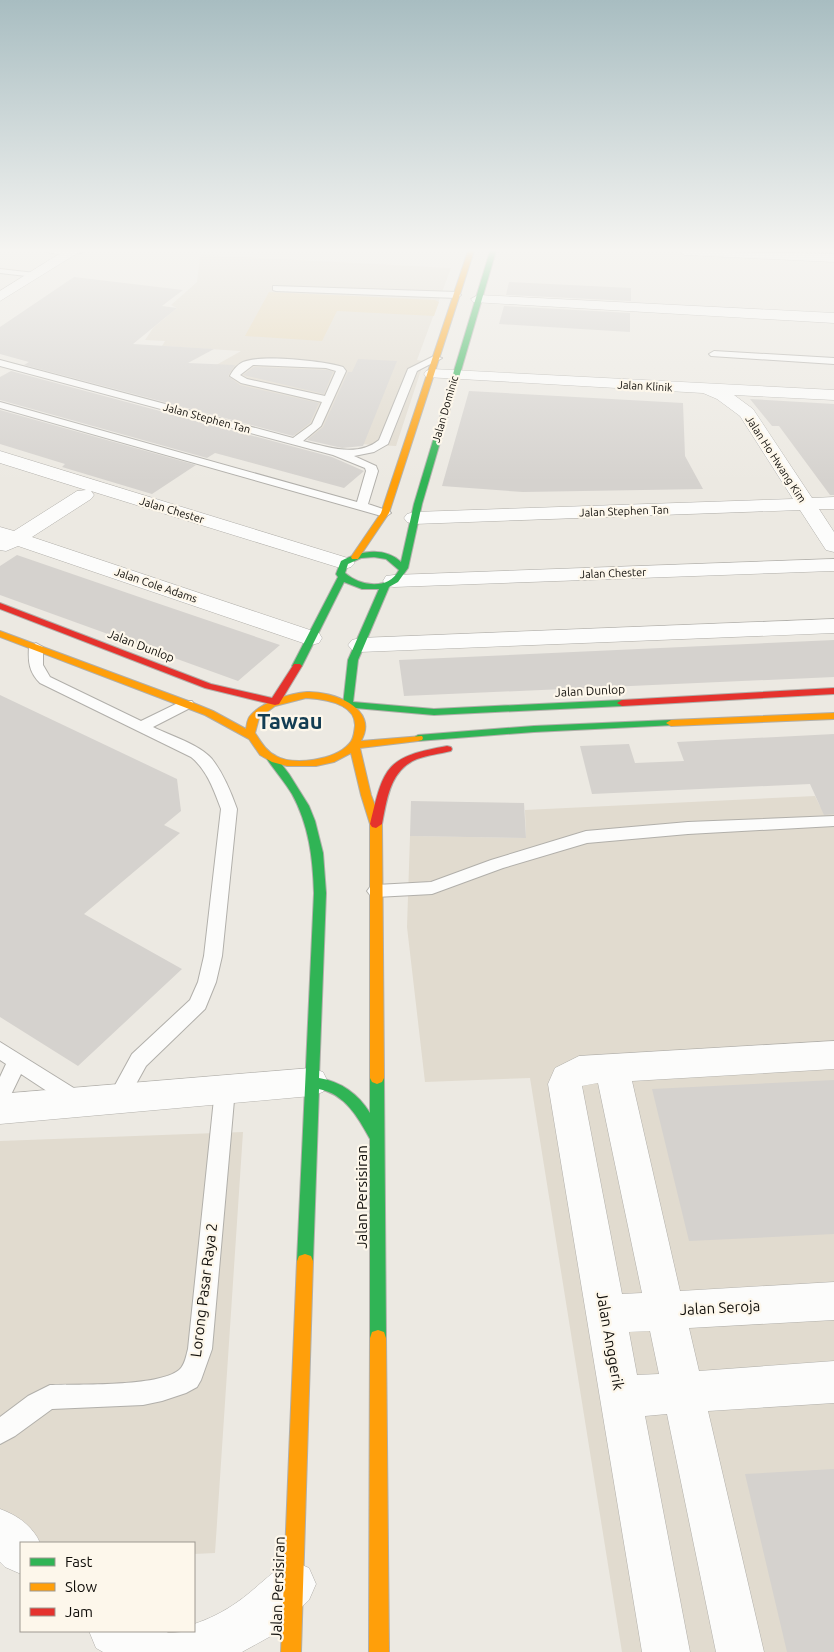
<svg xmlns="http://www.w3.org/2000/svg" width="834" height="1652" viewBox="0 0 834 1652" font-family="Ubuntu,sans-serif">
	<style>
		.built { fill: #e1dbcf }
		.green { fill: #e5d5b3 }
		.building { fill: #d5d2ce }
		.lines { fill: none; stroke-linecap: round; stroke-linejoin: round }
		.lane-casing { stroke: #b1afaa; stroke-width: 2 }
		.street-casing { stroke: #b1afaa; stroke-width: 1 }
		.fast-casing { stroke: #b1afaa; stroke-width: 2 }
		.slow-casing { stroke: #b1afaa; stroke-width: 2 }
		.jam-casing { stroke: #b1afaa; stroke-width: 2 }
		.lane { fill: #fcfcfb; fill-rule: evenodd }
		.street { fill: #fcfcfb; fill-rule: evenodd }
		.fast { fill: #30b455; fill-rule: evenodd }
		.slow { fill: #ff9f0a; fill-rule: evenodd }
		.jam { fill: #e5322d; fill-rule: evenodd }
		.labels { text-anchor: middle; stroke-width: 4.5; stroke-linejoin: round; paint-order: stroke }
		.far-street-label { font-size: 11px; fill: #0f0d09; stroke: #fdf7eb }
		.street-label { font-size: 12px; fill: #0f0d09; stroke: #fdf7eb }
		.near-street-label { font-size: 15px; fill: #0f0d09; stroke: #fdf7eb }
		.town-label { font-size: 22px; font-weight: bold; fill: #133d53; stroke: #fdf7eb }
	</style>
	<rect width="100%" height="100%" fill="#ece9e2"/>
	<!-- built -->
	<path class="built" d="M203,255L451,268L417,360L424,361L396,446L322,442L158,398L241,351L162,346L165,341L145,340L153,328L177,308L171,305L197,282L200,257Z
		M815,796L820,806L834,805V1652H622L530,1078L425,1082L407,927L410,836L526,838L525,810Z
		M243,1132L215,1553L194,1554V1543H21V1562L0,1563V1141Z"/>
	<!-- green -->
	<path class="green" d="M269,292L435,300L439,302L434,316L337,311L322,341L245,336Z"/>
	<!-- building -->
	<path class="building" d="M74,277L183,290L162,306L177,308L133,344L214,349L188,363L235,365L228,376L240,385L319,403L310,423L293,436L24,365L29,362L0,354V327Z
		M509,282L631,288V301L506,295Z
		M504,306L630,313V332L499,324Z
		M358,359L397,361L363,446L342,448L307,440L323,427L348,372H352Z
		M254,367L328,370L333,372L324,394L243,375Z
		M11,371L332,457L364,471L344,488L215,453L207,458L0,400V377Z
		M469,391L683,403L685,456L703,489L523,492L442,486Z
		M750,399L834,404V495H830L779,426H772Z
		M0,410L196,465L152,494L62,467L65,464L0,444Z
		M17,555L145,599L280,645L238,681L0,595V566Z
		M834,640V677L404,696L399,660Z
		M0,695L177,779L181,811L164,825L180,833L84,914L182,969L78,1066L0,1017Z
		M834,734V814L824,815L810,784L592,794L580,746L629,744L635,763L684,761L677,742Z
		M411,801L524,803L526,838L410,836Z
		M834,1080V1234L689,1241L652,1089Z
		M834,1469V1652H787L745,1474Z"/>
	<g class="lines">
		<defs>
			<path id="lane" d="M42,251H86L69,256Z
				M0,269L35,273L39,275L35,277L0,273Z
				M273,286L457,292L461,295L457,298L276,291L273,290Z
				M714,351L834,358V364L711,356L709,354Z
				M434,356L442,358L417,371L388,444L374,452L354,456L376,466L378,471L368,504L389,511L391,513L385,517L0,408V402L357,502L366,471L365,468L333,455L0,366V360L293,438L312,424L322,402L241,383L230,376C233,370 237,365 243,362C262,354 324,361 343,367L346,371L321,426L303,441C328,447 357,458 379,440L408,369ZM253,365L326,368L336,371L325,396L247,379L240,375Z
				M36,643L43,647V665L50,677L141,721L182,701H192L194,704L192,707L153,727C171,736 199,744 212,759C223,773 231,792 237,809L222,956L216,982L205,1009L146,1066L125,1104L118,1107L111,1104L108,1098L132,1054L190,1000L198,982L204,956L221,809C214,790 207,770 191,757L40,683C29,672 28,662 29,647Z
				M834,816V826L688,834L587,843L503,868L432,894L376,897L370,895L367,891L370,887L376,885L431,882L491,860L586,831L688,822Z
				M0,1042L85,1095L88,1101L85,1107L78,1110L71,1107L21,1074L7,1103L0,1106V1077L6,1064L0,1060Z
				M225,1081L232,1083L235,1089L212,1349L201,1380L197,1387L186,1393L162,1401L143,1405L52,1409L15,1436L0,1444V1417L28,1396L50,1385C79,1384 158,1387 179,1370C185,1365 186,1356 188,1349L215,1089L218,1083Z"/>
			<path id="street" d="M64,251H74L76,254L0,301V291Z
				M678,251L834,254V262L685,255Z
				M478,295L834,313V323L473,302L471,299Z
				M432,369L834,390V400L734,395L753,409L812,498L834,497V509H819L834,532V552L826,550L800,510L414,524L407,522L404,518L407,514L414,512L793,499L740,416L717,399L703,393L426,377L424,374L426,371Z
				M0,451L351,559L355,563L351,567L344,569L337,567L91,491L94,495L91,499L32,537L319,633L322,638L319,643L311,645L303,643L18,546L6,551L0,550V527L14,531L77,491L86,490L0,463Z
				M834,559V571H832L394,587L386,586L383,581L386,576L394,575Z
				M834,619V633L360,652L352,650L348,645L352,640L360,638Z
				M834,1041V1069L632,1081L680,1291L834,1282V1320L689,1328L699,1371L834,1361V1403L708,1411L764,1652H716L667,1414L645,1416L690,1652H642L548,1084L555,1068L579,1056ZM598,1083L642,1293L622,1294L582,1086ZM650,1331L659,1374L637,1375L629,1332Z
				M311,1068L323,1072L328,1082L323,1092L311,1096L0,1124V1094Z
				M0,1509C17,1515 33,1526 40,1543H21V1574L5,1567L0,1562Z
				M293,1561L309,1568L316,1584L309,1600L271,1636L242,1652H103L96,1648L89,1631H164L169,1633L194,1631V1624C209,1619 223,1612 236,1603C257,1589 270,1571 293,1561Z"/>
			<path id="fast" d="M490,251H496L422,504L408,568L398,582L389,587L358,660L353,702L434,709L622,700L627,703L622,706L434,715L344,707L343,705L348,660L379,589H362L344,582L302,666L297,669L292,666L338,577L336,574L341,561C360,551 384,546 401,562L414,504ZM374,557L386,559L399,570C388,591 360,586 345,573L348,564L361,558Z
				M671,720L676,723L675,725L534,732L418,741L413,738L418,735L534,726Z
				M272,756L276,757L289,774L309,806L315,821L323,853L326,893L319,1078C342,1082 358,1094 370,1113V1078L372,1074L377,1072L382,1074L384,1078L386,1338L384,1344L378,1346L372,1344L370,1338V1139C358,1117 345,1094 319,1089L313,1261L311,1266L305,1268L299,1266L297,1261L314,893C313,858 309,825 292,794C285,782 275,771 267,759Z"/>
			<path id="slow" d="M468,251H474L389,513L358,559H352L351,557L381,513Z
				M0,631L191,702L213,711L246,729C247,725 247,718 251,715C262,702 291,693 307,692C332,691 380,708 361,741L422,736L423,738L422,740L418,741L360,748L371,795L382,824L384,1078L382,1082L377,1084L372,1082L370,1078V824L361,795L351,753L334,762L316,766H287L272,762L260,755L249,739L205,715L0,637ZM306,698C323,699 356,703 355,726C354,733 354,739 349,744C335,760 294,766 276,756C266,751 261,742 255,733L259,718L275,706Z
				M834,713V719L671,726L666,723L671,720Z
				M305,1254L311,1256L313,1261L301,1652H281L297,1261L299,1256Z
				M378,1330L384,1332L386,1338L389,1652H369L370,1338L372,1332Z"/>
			<path id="jam" d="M0,603L211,684L272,698L294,664H300L302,666L279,704L275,705L205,688L0,609Z
				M834,688V694L622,706L617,703L622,700Z
				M447,746L451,747L452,749L451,751C439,754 428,755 417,759C390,770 387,799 382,824L376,828L372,827L370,824C384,766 386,757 447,746Z"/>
		</defs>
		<!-- lane casing -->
		<use href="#lane" class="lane-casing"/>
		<!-- street casing -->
		<use href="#street" class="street-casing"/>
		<!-- fast casing -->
		<use href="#fast" class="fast-casing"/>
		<!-- slow casing -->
		<use href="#slow" class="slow-casing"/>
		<!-- jam casing -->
		<use href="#jam" class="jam-casing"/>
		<!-- lane -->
		<use href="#lane" class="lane"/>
		<!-- street -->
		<use href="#street" class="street"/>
		<!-- fast -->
		<use href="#fast" class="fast"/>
		<!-- slow -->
		<use href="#slow" class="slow"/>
		<!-- jam -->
		<use href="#jam" class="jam"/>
	</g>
	<!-- sky -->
	<linearGradient id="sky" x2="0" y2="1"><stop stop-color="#a8bdc1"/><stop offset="0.52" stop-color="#f6f5f2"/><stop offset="1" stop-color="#f6f5f2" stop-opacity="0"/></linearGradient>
	<rect width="834" height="482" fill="url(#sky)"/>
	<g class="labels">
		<!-- far-street labels -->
		<g class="far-street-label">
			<text transform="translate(645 386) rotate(3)" y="4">Jalan Klinik</text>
			<text transform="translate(445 409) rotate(-74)" y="4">Jalan Dominic</text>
			<text transform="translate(207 418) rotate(15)" y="4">Jalan Stephen Tan</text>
			<text transform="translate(776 459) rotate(57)" y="4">Jalan Ho Hwang Kim</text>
			<text transform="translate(172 510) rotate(17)" y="4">Jalan Chester</text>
			<text transform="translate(624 511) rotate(-2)" y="4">Jalan Stephen Tan</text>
			<text transform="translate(613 573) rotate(-2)" y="4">Jalan Chester</text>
			<text transform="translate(156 585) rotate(19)" y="4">Jalan Cole Adams</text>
		</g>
		<!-- street labels -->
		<g class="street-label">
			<text transform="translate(141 646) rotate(21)" y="4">Jalan Dunlop</text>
			<text transform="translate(590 691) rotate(-3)" y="4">Jalan Dunlop</text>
		</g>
		<!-- near-street labels -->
		<g class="near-street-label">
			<text transform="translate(362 1197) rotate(-90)" y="5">Jalan Persisiran</text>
			<text transform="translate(204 1290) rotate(-83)" y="5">Lorong Pasar Raya 2</text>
			<text transform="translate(720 1308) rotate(-3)" y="5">Jalan Seroja</text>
			<text transform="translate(610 1341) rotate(80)" y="5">Jalan Anggerik</text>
			<text transform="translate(278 1588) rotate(-88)" y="5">Jalan Persisiran</text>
		</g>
		<!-- town labels -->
		<g class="town-label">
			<text x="290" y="729">Tawau</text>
		</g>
	</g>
	<!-- legend -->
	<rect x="20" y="1542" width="175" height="90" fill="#fdf7eb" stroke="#9e9991"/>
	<rect x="30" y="1558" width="25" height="8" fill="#30b455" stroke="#9e9991"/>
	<text x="65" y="1567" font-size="15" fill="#0f0d09">Fast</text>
	<rect x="30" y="1583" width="25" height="8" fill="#ff9f0a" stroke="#9e9991"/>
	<text x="65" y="1592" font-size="15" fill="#0f0d09">Slow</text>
	<rect x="30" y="1608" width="25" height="8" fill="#e5322d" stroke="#9e9991"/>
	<text x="65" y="1617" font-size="15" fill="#0f0d09">Jam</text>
</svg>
